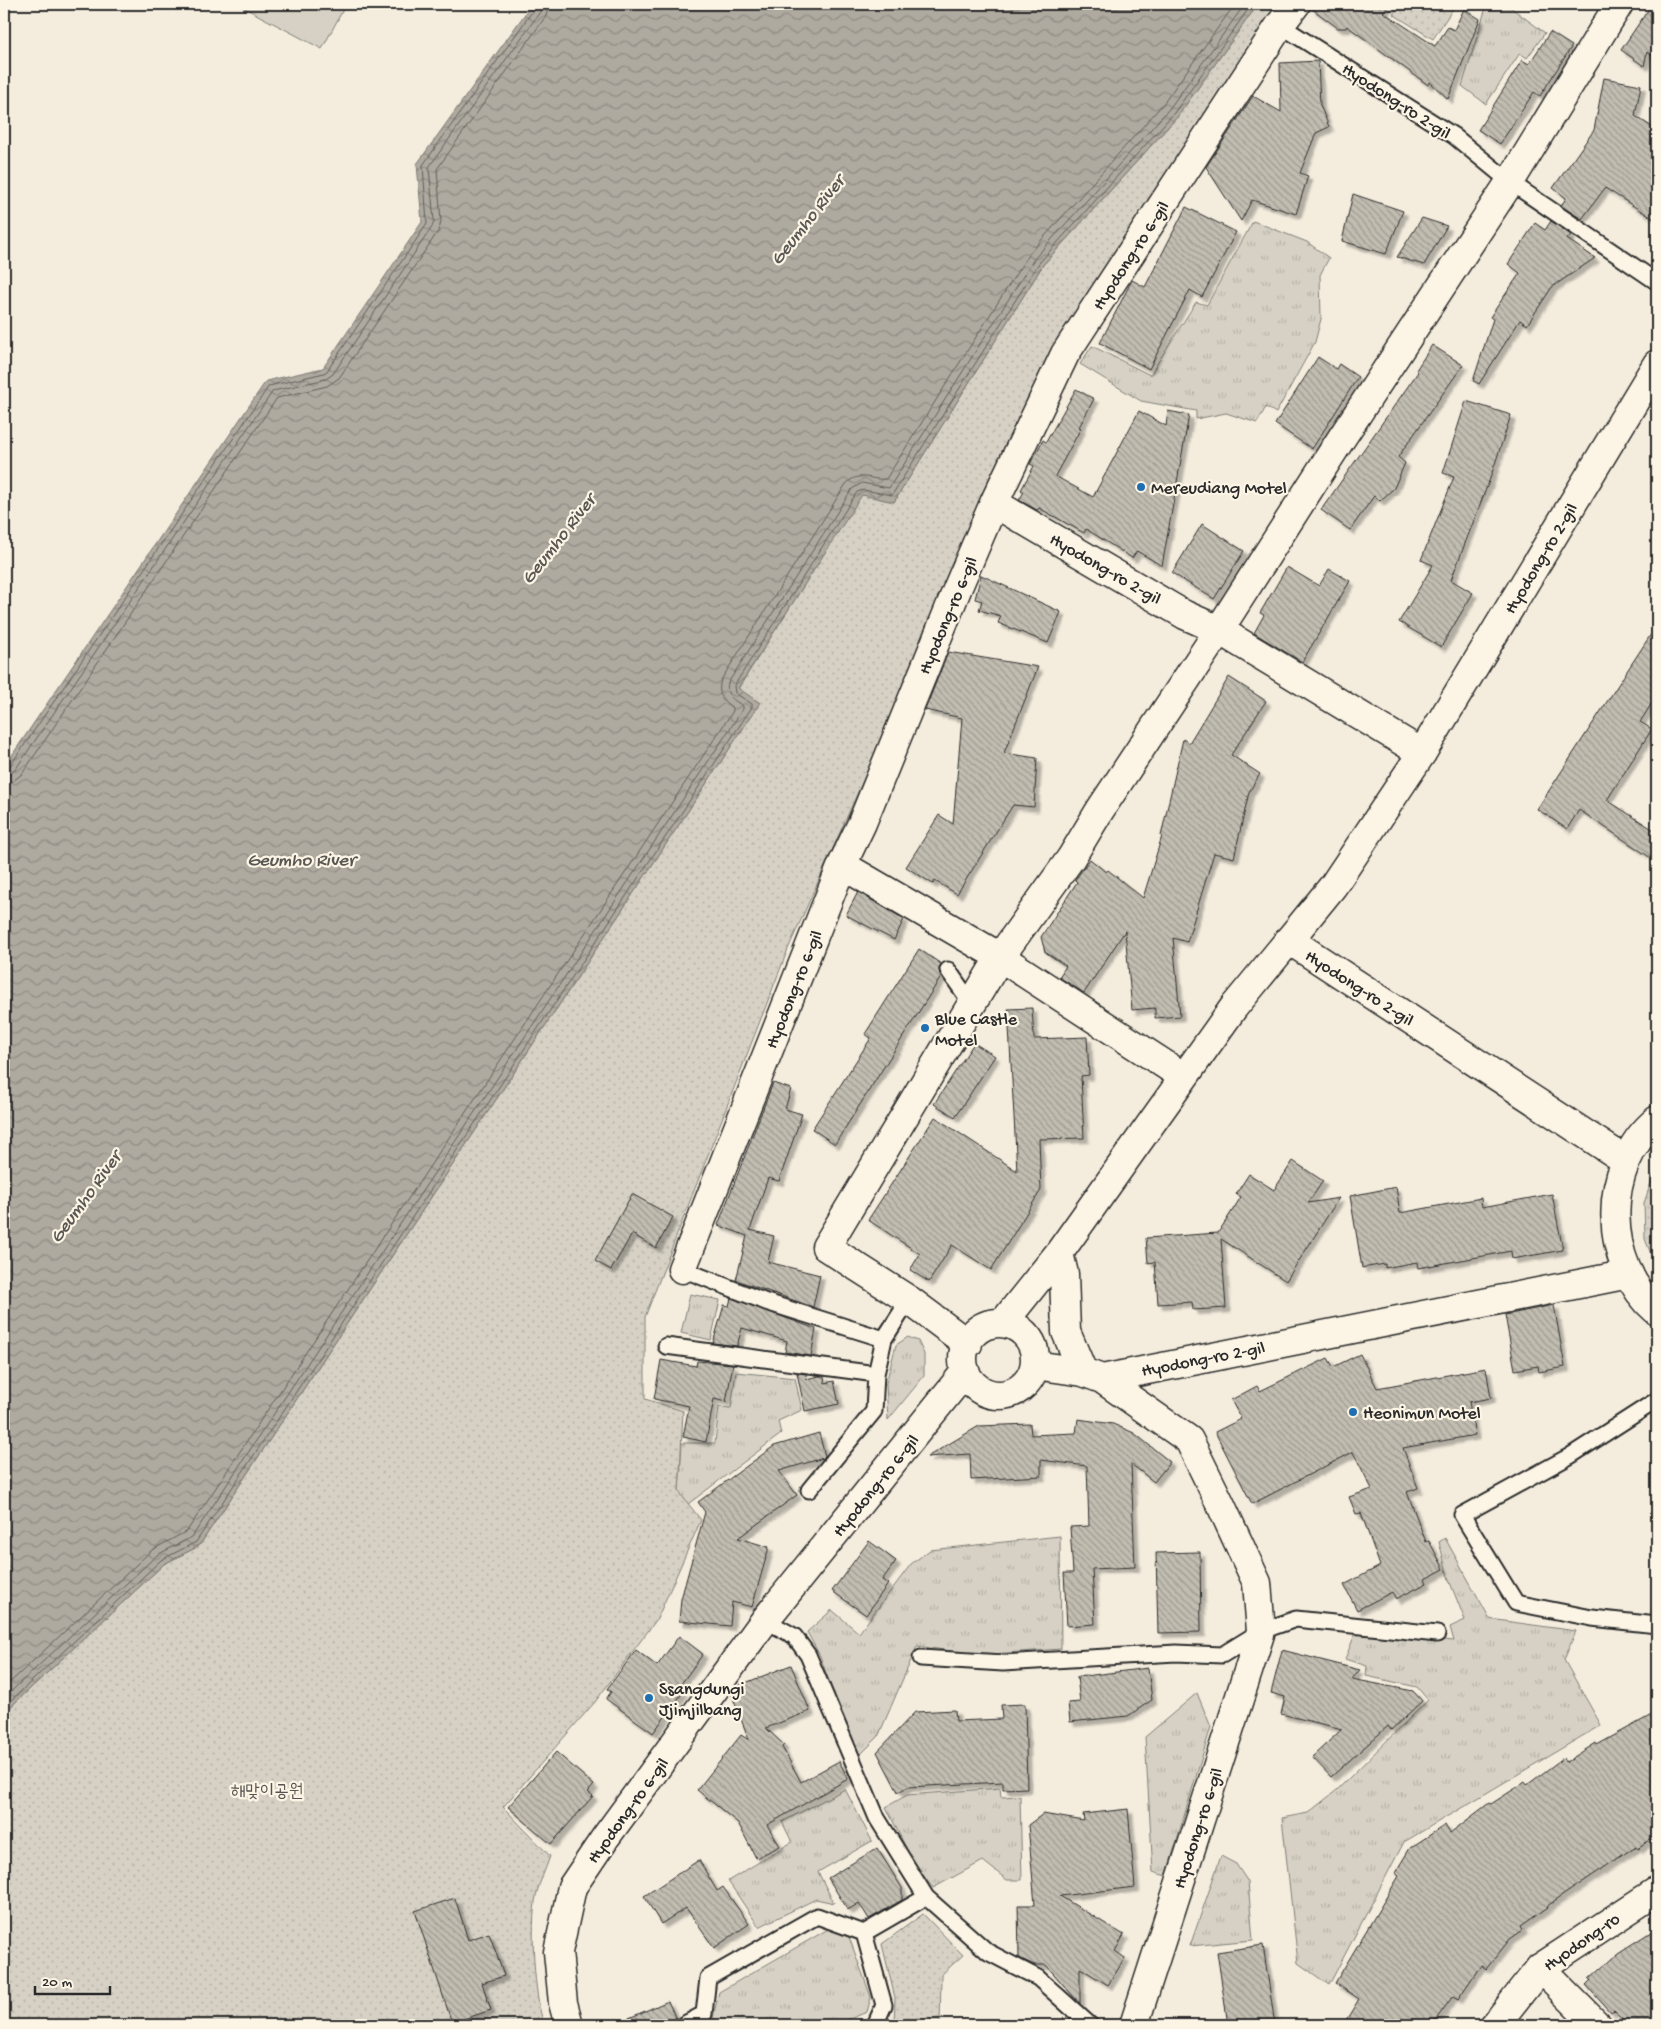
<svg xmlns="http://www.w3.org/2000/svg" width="1661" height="2029" viewBox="0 0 1661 2029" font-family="'Gochi Hand','Poor Story',sans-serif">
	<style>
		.grass { fill: url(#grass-tufts); stroke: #807e78 }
		.park { fill: url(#park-dots); stroke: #807e78 }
		.pitch { fill: #d6d1c4; stroke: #807e78 }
		.water { fill: url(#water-waves); stroke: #7a7771 }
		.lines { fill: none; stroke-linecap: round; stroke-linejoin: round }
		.shore { stroke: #605e5a; stroke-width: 1 }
		.building { fill: url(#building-back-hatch); stroke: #2b2b2b; filter: url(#shadow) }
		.service-casing { stroke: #2b2b2b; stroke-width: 19 }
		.minor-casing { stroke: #2b2b2b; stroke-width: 31 }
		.tertiary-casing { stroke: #2b2b2b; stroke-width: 31 }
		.secondary-casing { stroke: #2b2b2b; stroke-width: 31 }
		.service { stroke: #fcf5e5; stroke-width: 15 }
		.minor { stroke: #fcf5e5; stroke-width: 28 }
		.tertiary { stroke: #fcf5e5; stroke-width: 28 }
		.secondary { stroke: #fcf5e5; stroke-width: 28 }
		.poi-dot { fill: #1f6fb2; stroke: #fcf5e5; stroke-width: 2 }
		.labels { text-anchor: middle; stroke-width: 4.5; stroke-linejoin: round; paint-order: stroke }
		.street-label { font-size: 18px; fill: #2b2b2b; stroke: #fcf5e5 }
		.poi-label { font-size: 18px; fill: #2b2b2b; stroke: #fcf5e5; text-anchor: start }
		.park-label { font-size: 18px; fill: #565451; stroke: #fcf5e5 }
		.water-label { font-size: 19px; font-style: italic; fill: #595754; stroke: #fcf5e5 }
	</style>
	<defs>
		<pattern id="grass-tufts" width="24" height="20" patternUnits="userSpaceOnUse" patternTransform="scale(1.25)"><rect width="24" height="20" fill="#d6d1c4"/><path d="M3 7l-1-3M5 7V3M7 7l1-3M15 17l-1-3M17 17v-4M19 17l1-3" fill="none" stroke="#b8b4a9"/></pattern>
		<pattern id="park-dots" width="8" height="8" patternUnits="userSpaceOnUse" patternTransform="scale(1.25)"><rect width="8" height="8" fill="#d6d1c4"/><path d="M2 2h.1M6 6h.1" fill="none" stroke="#b8b4a9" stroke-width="1.8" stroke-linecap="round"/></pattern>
		<pattern id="water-waves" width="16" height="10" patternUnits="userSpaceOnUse" patternTransform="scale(1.25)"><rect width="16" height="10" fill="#afaaa0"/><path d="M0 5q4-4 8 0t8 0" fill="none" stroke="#8f8b83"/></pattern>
		<pattern id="building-back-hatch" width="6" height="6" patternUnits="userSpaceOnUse" patternTransform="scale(1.25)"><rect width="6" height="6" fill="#c2bdb1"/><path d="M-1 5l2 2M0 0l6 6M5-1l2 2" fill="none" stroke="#9e9a90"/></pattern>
		<filter id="shadow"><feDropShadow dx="4.5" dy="4.5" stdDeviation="1" flood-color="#0004"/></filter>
	</defs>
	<rect width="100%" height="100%" fill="#f4edde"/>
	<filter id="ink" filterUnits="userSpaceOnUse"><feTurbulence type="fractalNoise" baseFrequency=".02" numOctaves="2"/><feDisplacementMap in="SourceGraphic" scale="10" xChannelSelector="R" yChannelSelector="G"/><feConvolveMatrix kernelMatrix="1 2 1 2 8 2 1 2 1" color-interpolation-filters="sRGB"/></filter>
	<g filter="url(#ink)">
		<!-- grass -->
		<path class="grass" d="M1487,4H1506L1545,33L1527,58L1520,53L1486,104L1462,86Z
			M1253,221L1307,242L1329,258L1320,275L1321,319L1315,342L1276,413L1266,407L1257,423L1226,413L1196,419V411L1141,401L1080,364L1092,346L1150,375L1196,302L1207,305Z
			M690,1294L720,1300L711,1340L681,1333Z
			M908,1337L918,1341L924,1354V1376L888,1420L886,1383L896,1345Z
			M736,1372L795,1378L802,1410L778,1421L781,1434L688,1504L679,1492L682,1443H715L719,1407L731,1408Z
			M1060,1536L1061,1649L978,1655L917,1646L878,1737L857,1758L820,1656L807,1632L832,1610L859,1633L911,1564L930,1550Z
			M1445,1538L1490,1619L1576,1631L1564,1660L1601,1725L1404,1842L1329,1985L1298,1963L1282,1818L1308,1813L1337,1790L1428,1700L1417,1687L1366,1676L1367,1666L1345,1659L1356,1632L1454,1641L1450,1627L1465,1620L1449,1580L1439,1542Z
			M1197,1693L1211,1727L1166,1876L1153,1872L1145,1737Z
			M1000,1788L1001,1797L1020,1796L1022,1880H1007L983,1861L933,1888L913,1862L886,1807L907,1795Z
			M845,1789L872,1841L818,1872L834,1903L816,1899L759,1927L728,1881L792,1842L782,1822Z
			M1221,1856L1236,1864L1248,1882L1253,1940L1190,1946Z
			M830,1928L849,1937L871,1997L867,2012L834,2025H705L712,2022L719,1992Z"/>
		<!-- park -->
		<path class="park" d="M1258,4H1286L1132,237L945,597L788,949L645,1317V1399L683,1411L679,1492L701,1520L657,1619L595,1702L503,1807L550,1856C546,1869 539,1882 536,1896C530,1928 534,1995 544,2025H4V1713L164,1564L199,1546L760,703L738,689L862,494L894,502L1043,265L1178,116Z
			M1401,4H1456L1433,39L1393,14Z
			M1657,1165V1269L1645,1239L1644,1203Z
			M923,1914L963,1955L941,1975L940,2025H894L895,1998L882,1944Z"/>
		<!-- pitch -->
		<path class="pitch" d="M237,4H346L322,49Z"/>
		<!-- water -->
		<path class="water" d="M532,4H1258L1178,116L1043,265L894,502L862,495L738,688L760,703L199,1546L164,1564L4,1713V767L266,381L323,368L422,222L417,164Z"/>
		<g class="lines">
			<!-- shore -->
			<path class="shore" d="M4,769L10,766L269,386L324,373L327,371L427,224L423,165L534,9L535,4
				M4,775L10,774L15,770L273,391L326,379L333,374L432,227L434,221L429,167L540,12L542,4
				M4,783L13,781L22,774L277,398L327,386L339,378L439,230L441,221L437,169L546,16L549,4
				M4,1688L152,1550L187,1531L733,711V708C722,701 717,693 721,680L846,484C859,470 871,481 886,479L1028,255L1163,104L1235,4
				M4,1698L157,1555L192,1537L743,709V706C734,700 725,696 728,683L852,489L862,483L889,488L1034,259L1169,109L1245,4
				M4,1707L161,1560L196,1542L752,707V704L735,693L734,686L857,492L863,490L892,495L1039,263L1174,113L1252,4"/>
		</g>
		<!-- building -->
		<path class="building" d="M1311,4H1389L1383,12L1435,46L1448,27L1454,30L1464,9L1480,19L1448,99L1430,82L1428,85L1347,26L1346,28H1338L1311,8Z
			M1652,4H1657V59L1647,52L1644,66L1621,50Z
			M1550,32L1572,46L1540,96L1534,92L1500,144L1478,130L1522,60L1529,64Z
			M1318,61L1320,105L1329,127L1316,133L1300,173L1308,176L1296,214L1252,200L1241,221L1206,167L1253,96L1281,112L1280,63Z
			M1604,78L1641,85L1635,116L1657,130V221L1605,188L1582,219L1561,206L1566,198L1553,188L1594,130Z
			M1353,194L1403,211L1386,254L1342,241Z
			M1186,207L1236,232L1202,297L1190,290L1149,369L1100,343L1132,280L1145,287Z
			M1422,218L1447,226L1424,265L1397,257Z
			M1551,221L1571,235L1567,239L1595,258L1552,287L1527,325L1520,320L1479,384L1473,381L1493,319L1490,317L1520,273L1508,264L1535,223L1545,230Z
			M1432,345L1463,365L1398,457L1405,463L1394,488L1380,501L1374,496L1350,530L1321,510L1418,372L1416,370Z
			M1318,357L1336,369L1339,364L1358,377L1312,449L1275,424Z
			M1076,389L1094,399L1079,427L1081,428L1055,476L1093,497L1139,411L1166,426L1168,411L1189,415L1162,566L1137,551L1132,558L1086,529L1084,533L1039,508L1037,510L1019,500L1024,492L1021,490L1034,466L1030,464L1043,440L1046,442Z
			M1466,401L1511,415L1491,476L1451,580L1473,593L1441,647L1399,622L1433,565L1421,560L1454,477L1443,473Z
			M1202,524L1244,551L1214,599L1172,573Z
			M1287,567L1319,586L1329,569L1350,581L1302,662L1254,633L1264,615L1260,613Z
			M981,575L1061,612L1048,643L998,623L1001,616L979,610L982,601L975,599Z
			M1657,625V695L1640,722L1652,729L1607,800L1657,832V862L1579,810L1567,829L1537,809Z
			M948,652L1038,667L1004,753L1037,758L1034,807L1013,805L957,894L935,881L933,884L906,867L939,815L953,824L962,718L925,710Z
			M1229,677L1266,701L1231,755L1260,774L1249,792L1234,858L1214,853L1187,942L1173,938L1180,1016L1155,1018V1008L1132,1010L1125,931L1084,993L1059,977L1066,966L1045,952L1041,937L1077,882L1075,880L1090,859L1106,872L1108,870L1143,898L1162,836H1161L1183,739L1189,743Z
			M858,892L904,919L894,940L846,915Z
			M919,949L941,964L939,970L941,977L835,1144L812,1129L871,1038L865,1034Z
			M1032,1008L1034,1039L1087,1037L1089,1075L1081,1076L1084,1138L1039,1139L1041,1190L991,1270L952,1245L929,1282L910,1270L920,1254L868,1220L935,1117L1017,1171L1008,1009Z
			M974,1043L995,1056L955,1117L934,1104Z
			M773,1083L791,1089L785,1109L802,1114L779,1181L768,1178L750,1230L774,1236L768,1262L820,1275L813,1307L736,1280L747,1236L718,1225Z
			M1293,1161L1323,1181L1308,1203L1339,1198L1286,1281L1221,1239L1226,1308L1193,1310L1192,1302L1158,1304L1155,1262L1148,1263L1146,1238L1218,1233L1241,1197L1236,1194L1249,1174L1274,1190Z
			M1396,1187L1400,1213L1481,1198L1482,1207L1552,1194L1563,1250L1512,1259L1511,1251L1418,1268L1417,1262L1385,1268V1264L1362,1268L1350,1196Z
			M632,1194L673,1217L656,1248L632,1234L611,1270L595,1261Z
			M731,1298L816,1329L811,1356L785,1352L787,1341L742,1328L737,1346L713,1343L724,1305L729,1306Z
			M1554,1305L1565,1367L1539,1372L1538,1366L1515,1370L1505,1315Z
			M1360,1354L1377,1388L1486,1368L1491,1398L1469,1402L1475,1435L1403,1448L1418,1488L1407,1492L1426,1542L1429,1541L1444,1569L1425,1579L1427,1583L1396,1599L1392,1592L1357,1610L1344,1585L1380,1566L1361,1513L1356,1514L1349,1497L1372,1489L1353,1452L1252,1504L1215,1432L1241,1419L1231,1400L1257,1386L1260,1391L1328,1358L1333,1367Z
			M661,1360L696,1366L697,1361L733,1364L726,1402L714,1399L706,1442L683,1437L689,1406L654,1399Z
			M797,1373L807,1374L806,1379L819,1376H824L825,1383L834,1381L839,1404L805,1411Z
			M1078,1419L1113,1424L1134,1433L1170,1462L1154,1482L1131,1464L1135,1567L1092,1569L1095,1624L1067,1626L1064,1573H1073L1070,1527L1089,1526L1087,1466L1041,1460V1476L971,1480L970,1454L927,1457L979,1426L1030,1424L1031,1435L1076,1433Z
			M819,1433L825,1456L823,1458L779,1471L797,1495L738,1538L769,1547L752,1607L732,1602L730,1626L679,1621L681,1599L705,1512L698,1502L774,1446Z
			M869,1541L896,1561L882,1580L888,1584L866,1615L832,1591Z
			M1200,1552L1201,1632L1158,1633L1156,1553Z
			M679,1636L703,1654L678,1688L683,1692L653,1733L606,1699L611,1692L607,1689L636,1650L657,1666Z
			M1282,1650L1360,1670L1352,1679L1413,1691L1422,1701L1391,1730L1388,1726L1331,1777L1312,1757L1342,1729L1281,1714L1285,1697L1271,1693Z
			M791,1665L810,1711L766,1728L784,1745L782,1747L801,1782L839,1761L848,1779L767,1825L780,1846L756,1858L738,1823L697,1790L741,1735L749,1740L731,1693L741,1690L740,1685Z
			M1148,1668L1152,1700L1128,1716L1070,1722L1068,1703L1080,1702L1077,1677Z
			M1025,1704L1027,1788L1003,1789V1782L908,1787L898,1792L877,1752L915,1712L955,1710L956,1721L1002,1719L1001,1705Z
			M1657,1712V1836L1637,1848L1636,1846L1547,1906L1548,1907L1521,1926L1523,1930L1510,1939L1486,1969L1481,1965L1458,1999L1453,1996L1432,2025H1343L1359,1999L1335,1983L1399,1876L1395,1873L1410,1848L1445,1825L1450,1833L1489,1803L1491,1804L1525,1782L1527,1785L1563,1758L1566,1762L1596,1743L1597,1745Z
			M556,1752L594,1785L588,1792L593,1796L551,1844L508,1807Z
			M1128,1809L1135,1887L1060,1896L1124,1935L1115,1951L1125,1958L1108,1985L1080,1968V2004L1046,1965H1034L1019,1958L1018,1905H1035L1028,1825L1043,1814L1084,1821L1083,1814Z
			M877,1848L902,1888V1900L869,1919L859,1903L848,1910L828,1878Z
			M699,1860L717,1891L723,1887L749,1924L714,1948L686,1908L661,1924L644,1896Z
			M455,1898L468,1940L489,1933L504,1976L482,1983L491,2010L452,2023L415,1911Z
			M1657,1928V2025H1629L1613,2010L1610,2012L1586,1985L1591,1980L1589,1979L1618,1953Z
			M1263,1945L1275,2025H1228L1217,1952Z
			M668,2001L676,2019L662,2025H613Z"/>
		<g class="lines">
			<defs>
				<path id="service" d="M1280,25L1454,136L1510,182L1657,282
					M948,970L971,1003
					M682,1269L766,1302L884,1339
					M666,1346L876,1374
					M1657,1400L1570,1456L1462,1515L1516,1603L1592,1618L1657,1625
					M809,1490L874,1411L876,1374L884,1339L909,1300
					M765,1620L794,1636L808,1655L877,1818L926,1897L988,1952L1038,1978L1090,2025
					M921,1658L1003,1663L1176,1653L1222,1655L1261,1631L1296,1619L1437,1634
					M683,2025L704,2014L708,1978L817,1916L864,1933
					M875,2025L884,2005L864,1933L926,1897"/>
				<path id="minor" d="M994,503L1185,615L1219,630L1422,753
					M842,865L1000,957L1184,1077
					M1059,1253L1064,1274L1066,1332L1083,1372
					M682,1269L842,865L862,823L958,587L994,503L1065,354L1280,25L1296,4
					M963 1359a36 36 0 1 1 72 0a36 36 0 1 1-72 0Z
					M1003,1323L1059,1253L1234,1007L1289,940
					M968,1344L909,1300L826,1247L1000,957L1071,858L1100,810L1219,630L1341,439L1510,182L1619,4
					M1035,1365L1083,1372L1102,1379L1189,1440L1220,1503L1257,1583L1261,1631L1134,2025
					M1102,1379L1629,1274
					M1540,1968L1597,2025
					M569,2025L563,2003L558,1952L572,1887L605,1838L765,1620L965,1372"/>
				<path id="tertiary" d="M1657,1120C1600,1166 1603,1265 1657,1311
					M1625,1160L1289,940L1333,886L1422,753L1657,364"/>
				<path id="secondary" d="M1495,2025L1540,1968L1657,1891"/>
			</defs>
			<!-- service casing -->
			<use href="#service" class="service-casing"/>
			<!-- minor casing -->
			<use href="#minor" class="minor-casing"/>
			<!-- tertiary casing -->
			<use href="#tertiary" class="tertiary-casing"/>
			<!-- secondary casing -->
			<use href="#secondary" class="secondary-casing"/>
			<!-- service -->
			<use href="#service" class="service"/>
			<!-- minor -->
			<use href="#minor" class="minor"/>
			<!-- tertiary -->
			<use href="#tertiary" class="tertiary"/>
			<!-- secondary -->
			<use href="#secondary" class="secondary"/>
		</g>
	</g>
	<!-- markers -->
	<g class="poi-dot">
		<circle cx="1141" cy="487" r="5"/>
		<circle cx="925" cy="1028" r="5"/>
		<circle cx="1353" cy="1412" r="5"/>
		<circle cx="649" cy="1698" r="5"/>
	</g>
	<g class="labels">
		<!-- street labels -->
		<g class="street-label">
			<text transform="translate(1397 100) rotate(33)" y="6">Hyodong-ro 2-gil</text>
			<text transform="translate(1130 255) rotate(-57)" y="6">Hyodong-ro 6-gil</text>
			<text transform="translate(1540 558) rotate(-59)" y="6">Hyodong-ro 2-gil</text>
			<text transform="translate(1106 568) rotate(30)" y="6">Hyodong-ro 2-gil</text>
			<text transform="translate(947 615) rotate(-67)" y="6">Hyodong-ro 6-gil</text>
			<text transform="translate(1360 987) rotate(33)" y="6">Hyodong-ro 2-gil</text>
			<text transform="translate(793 989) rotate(-68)" y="6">Hyodong-ro 6-gil</text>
			<text transform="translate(1203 1358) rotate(-11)" y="6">Hyodong-ro 2-gil</text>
			<text transform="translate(875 1485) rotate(-51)" y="6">Hyodong-ro 6-gil</text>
			<text transform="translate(627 1810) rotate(-54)" y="6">Hyodong-ro 6-gil</text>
			<text transform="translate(1197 1828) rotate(-72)" y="6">Hyodong-ro 6-gil</text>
			<text transform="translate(1581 1941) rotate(-35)" y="6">Hyodong-ro</text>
		</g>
		<!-- poi labels -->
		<g class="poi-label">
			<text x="1151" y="493">Mereudiang Motel</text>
			<text x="935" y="1024">Blue Castle<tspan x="935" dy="21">Motel</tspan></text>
			<text x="1363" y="1418">Heonimun Motel</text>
			<text x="659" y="1694">Ssangdungi<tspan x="659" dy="21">Jjimjilbang</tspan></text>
		</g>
		<!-- park labels -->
		<g class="park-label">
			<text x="267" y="1796">해맞이공원</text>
		</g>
		<!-- water labels -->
		<g class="water-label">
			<text transform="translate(806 219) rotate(-52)" y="7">Geumho River</text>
			<text transform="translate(557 538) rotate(-52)" y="7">Geumho River</text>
			<text x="301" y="865">Geumho River</text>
			<text transform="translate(84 1196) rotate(-54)" y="7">Geumho River</text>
		</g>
	</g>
	<!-- margin -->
	<rect width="1661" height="2029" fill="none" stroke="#fcf5e5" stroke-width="20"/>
	<rect x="10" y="10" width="1641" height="2009" fill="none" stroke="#2b2b2b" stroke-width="2" filter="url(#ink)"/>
	<!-- scale -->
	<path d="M35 1986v8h75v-8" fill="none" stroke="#2b2b2b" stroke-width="2.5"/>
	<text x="42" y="1986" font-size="15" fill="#2b2b2b" stroke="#fcf5e5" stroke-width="4" paint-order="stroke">20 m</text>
</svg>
